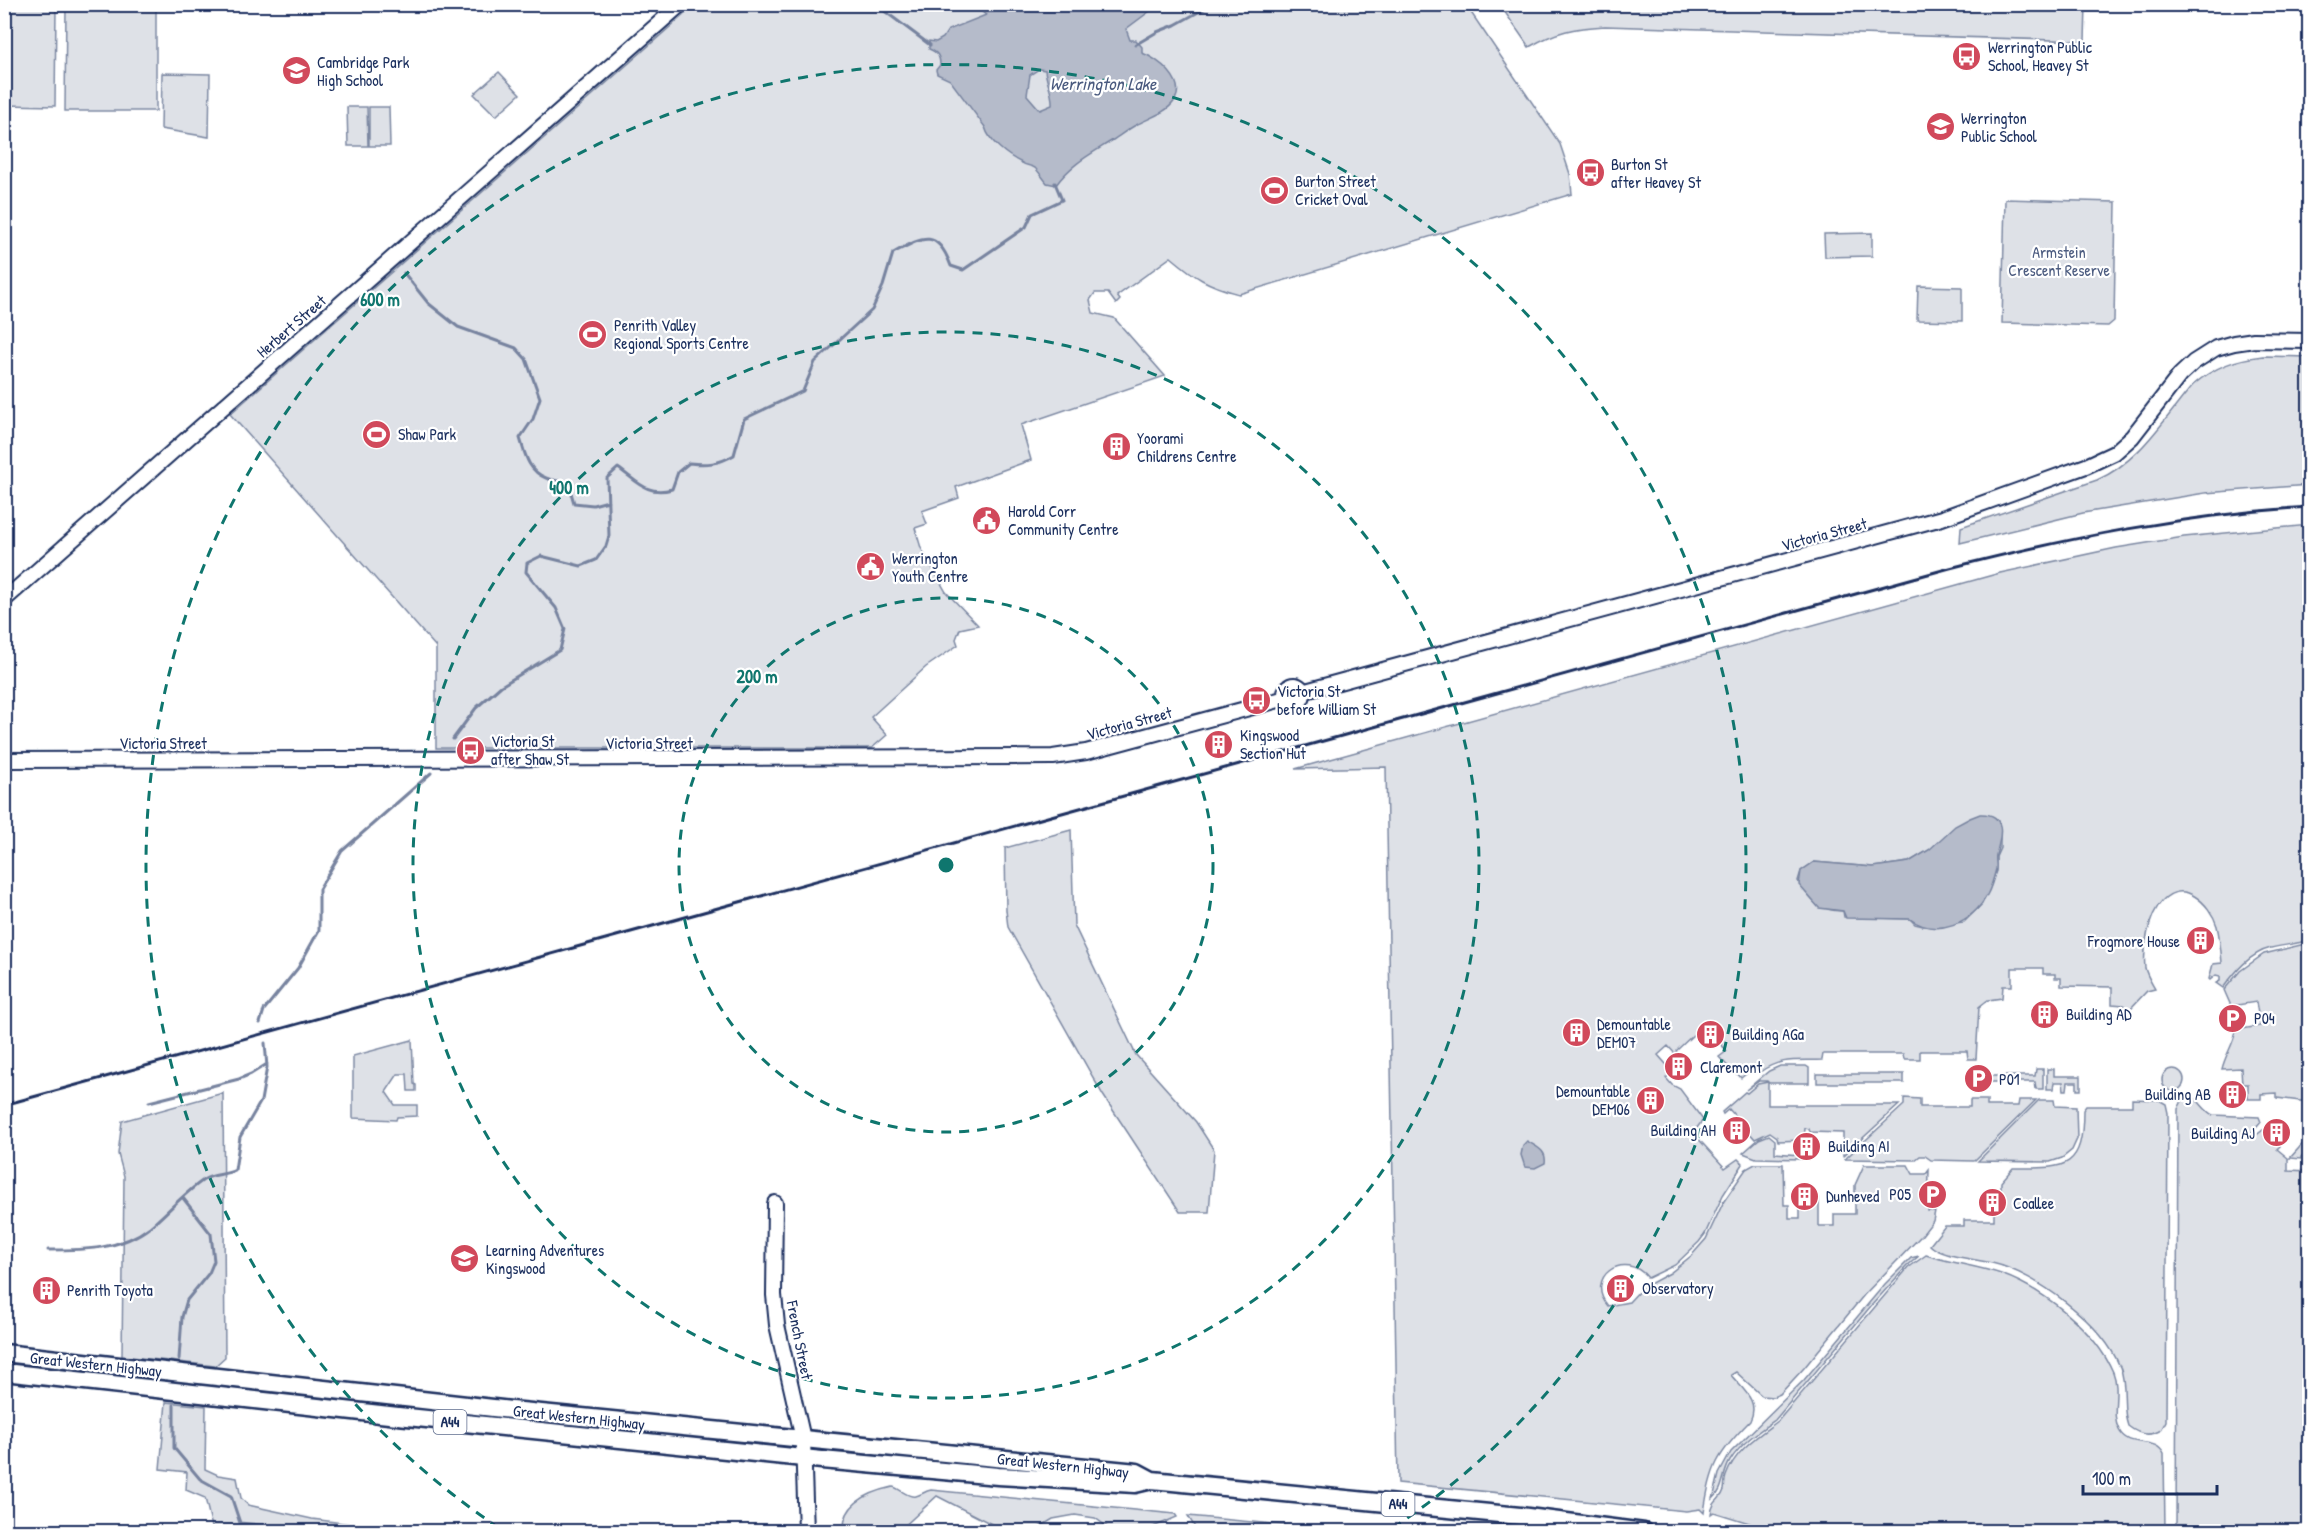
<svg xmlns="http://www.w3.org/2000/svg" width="2314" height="1536" viewBox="0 0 2314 1536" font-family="'Patrick Hand',sans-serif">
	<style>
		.green { fill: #dee1e7; stroke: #7c88a2; stroke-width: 1.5; fill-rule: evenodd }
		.water { fill: #b5bbca; stroke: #77839f; stroke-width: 1.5; fill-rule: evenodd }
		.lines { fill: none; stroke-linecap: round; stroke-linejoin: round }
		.stream { stroke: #77839f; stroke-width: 3 }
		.tertiary-casing { stroke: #1b2f5e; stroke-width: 18 }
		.trunk-casing { stroke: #1b2f5e; stroke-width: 21 }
		.tertiary { stroke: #fff; stroke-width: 14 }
		.trunk { stroke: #fff; stroke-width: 16 }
		.rail { stroke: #1b2f5e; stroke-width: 3 }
		.ring { fill: none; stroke: #0f766e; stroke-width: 3; stroke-dasharray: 10 8 }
		.labels { text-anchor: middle; stroke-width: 4.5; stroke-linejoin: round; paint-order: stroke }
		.shield { fill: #fff; stroke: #5f6d8e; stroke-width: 1.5 }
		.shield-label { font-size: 15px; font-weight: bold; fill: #1b2f5e }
		.poi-label { font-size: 16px; fill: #1b2f5e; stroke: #fff; text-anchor: start }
		.park-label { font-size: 16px; fill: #4c5c80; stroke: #fff }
		.street-label { font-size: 16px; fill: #1b2f5e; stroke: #fff }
		.water-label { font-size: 18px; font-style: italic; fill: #49597e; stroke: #fff }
		.centre { fill: #0f766e; stroke: #fff; stroke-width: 3 }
		.ring-label { font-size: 18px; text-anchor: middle; font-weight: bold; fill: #0f766e; stroke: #fff; stroke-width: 4.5; stroke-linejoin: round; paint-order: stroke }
	</style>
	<rect width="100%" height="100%" fill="#fff"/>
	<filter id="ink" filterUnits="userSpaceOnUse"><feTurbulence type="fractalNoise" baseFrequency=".0167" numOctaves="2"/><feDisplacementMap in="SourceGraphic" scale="12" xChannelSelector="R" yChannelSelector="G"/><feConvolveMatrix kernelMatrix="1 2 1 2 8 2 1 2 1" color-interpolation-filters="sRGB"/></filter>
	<g filter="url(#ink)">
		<!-- green -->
		<path class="green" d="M5,4L56,5L55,106L5,105Z
			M66,5H156V111H65Z
			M695,5H1466L1560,144L1570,174L1572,194L1239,294C1206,285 1196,278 1171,257L1117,296L1120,300L1116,304L1108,293H1095L1090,300L1093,313L1114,318L1165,376L1021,425L1031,460L956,487L959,498L922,511L927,524L915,528L921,548L946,592L978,625L960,629L956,639L958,645L926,667L871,717L887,735L872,748H436V647L230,414Z
			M1500,5L2086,4V5L2085,41L1605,26C1573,28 1557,31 1529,47Z
			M499,72L520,94L496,116L474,94Z
			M162,73L210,74L209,137L161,129Z
			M347,107H367L368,146H348Z
			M369,107H389L390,146H369Z
			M2005,199L2116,202L2114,321L2108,326L2002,323Z
			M1872,233V256L1825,257L1824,234Z
			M1918,286L1962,287V321L1917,320Z
			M2263,356L2309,357V485L2205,493L2083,513L1960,543L1961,527L2097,480C2139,462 2164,419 2193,385C2214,367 2236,359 2263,356Z
			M2309,525V940C2297,944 2284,945 2271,948C2250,953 2235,972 2223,988L2216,983L2220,981V976L2216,975L2210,980L2209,979L2213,964L2222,963C2221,951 2220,938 2217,926C2210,903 2183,878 2162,901C2148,916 2143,949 2145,968C2147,976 2151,982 2155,989L2147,991L2130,1009L2124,1005L2112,1004V987L2061,986V978H2055V974H2043V968H2012V986H2003L2002,998L1988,1000L1979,1007L1976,1059H1968L1967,1051H1920V1059H1904L1903,1054H1823L1822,1060C1798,1061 1781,1057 1760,1072L1755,1067L1741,1078L1737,1073L1735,1074L1719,1057L1727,1051L1713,1036L1717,1032L1714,1028L1701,1040L1694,1034L1676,1051L1679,1055L1678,1057L1668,1046L1658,1055L1673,1072L1666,1078L1672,1085L1680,1089L1703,1120L1693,1133L1725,1168L1738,1159L1743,1164L1723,1195L1705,1234L1699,1242L1675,1265L1648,1278C1624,1248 1584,1278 1608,1306L1629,1302L1642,1288L1670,1273L1691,1256L1706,1239L1724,1201L1746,1169L1755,1164H1783L1784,1205H1789V1218H1800V1198H1819V1226H1834V1214H1855V1185L1864,1165H1908L1913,1174H1926L1929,1170L1928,1211H1935L1933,1221L1922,1235L1864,1295L1804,1368L1780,1394L1773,1397L1762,1396L1736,1372L1731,1375C1743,1390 1760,1401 1750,1421C1718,1453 1710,1467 1704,1513L1700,1509L1686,1511L1398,1483L1386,767L1295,769L2000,573L2116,548L2184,537ZM1996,819L2000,827V848L1996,857V871L1982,904L1964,922L1923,926L1915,924L1910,919L1844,917L1843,911C1818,911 1811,901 1798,881L1801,871L1814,862L1873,867L1909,862L1929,850Z
			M1071,830L1074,925L1136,1055L1196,1122L1214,1150L1209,1212H1180L1103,1095L1008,927L1006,910L1005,848Z
			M2309,943L2310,1157H2301V1159L2290,1158L2308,1138V1102L2277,1098V1093L2261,1094V1099H2248V1084H2242L2241,1068L2222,1069C2225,1055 2234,1044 2236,1030L2260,1026L2256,1002L2231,1006L2224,990L2240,971L2264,954Z
			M412,1040L414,1084L416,1085V1091H408L407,1074H398L386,1092L395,1105H417V1116L397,1117L396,1120L353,1118V1056Z
			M1780,1066H1806L1809,1068V1083H1768V1105H1899L1843,1156V1133L1810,1132L1809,1129L1805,1128L1804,1140L1778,1141L1777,1137L1770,1132L1755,1139L1729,1109L1723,1114L1722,1112L1745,1092L1747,1093L1758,1084L1768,1082L1767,1081H1759L1746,1090L1769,1071Z
			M2162 1080a11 11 0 1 1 22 0a11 11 0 1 1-22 0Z
			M1984,1069H1987V1076H2035L2036,1069H2043V1089H2036L2035,1082H1987V1089H1984Z
			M2047,1069H2054V1076H2081V1090H2077V1082H2068L2067,1090H2064L2063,1082H2054L2053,1089H2047Z
			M1817,1074H1904V1083H1817Z
			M223,1093L225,1357L215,1366L122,1356L124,1176L118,1154L122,1121Z
			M2187,1096C2199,1096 2202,1110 2213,1115L2259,1117L2261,1122L2252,1133L2255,1136L2263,1130L2280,1146L2277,1149L2288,1158V1170L2309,1171V1531H2176L2178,1109L2183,1099Z
			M1904,1098L1920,1099V1107H1970V1100H1987V1106H2018L2019,1100H2036L1974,1161L1931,1160L1925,1156H1920L1915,1160L1845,1159L1904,1105Z
			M2132,1099L2159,1100L2166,1104L2168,1113L2166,1421L2161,1430C2150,1437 2138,1434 2128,1426C2121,1407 2128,1387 2120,1367C2103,1324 2036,1273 1992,1263C1976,1259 1941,1257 1930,1245L1945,1226H1964V1220H1994V1207L2001,1206V1182L2013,1168C2066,1168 2083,1170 2083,1110L2086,1106H2132Z
			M2039,1100H2054L2055,1106L2076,1107L2077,1139L2072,1150L2062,1158L2050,1162L1978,1161Z
			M1769,1135L1775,1140V1153L1800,1155V1159L1756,1158L1743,1153L1759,1139Z
			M1926,1255C1951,1263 1977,1266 2001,1274C2043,1289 2095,1330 2113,1372C2121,1392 2110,1413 2119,1430C2129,1450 2155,1435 2164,1454L2165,1531L1759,1532V1526L1714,1512L1711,1514C1713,1499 1721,1501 1724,1490C1725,1485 1724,1481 1726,1476C1735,1450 1758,1436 1778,1421L1908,1268Z
			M1919,1256L1907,1266L1871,1306L1775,1420C1759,1431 1741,1443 1730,1461C1722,1474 1724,1490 1713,1499L1719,1474L1731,1452L1804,1380L1885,1284L1911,1258Z
			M166,1402L206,1406L205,1469L218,1475L237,1478L241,1498L248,1505L312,1519L406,1531H213L205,1498L186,1490L187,1472L160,1469Z
			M893,1487C901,1489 908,1498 916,1496C921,1495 925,1491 931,1490L1175,1514L1177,1517L1144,1531H1113L1095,1518L1075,1515L1053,1519L1033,1531H1005L937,1496L899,1531H844C842,1503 870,1492 893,1487Z
			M1188,1516L1348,1531H1197Z"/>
		<!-- water -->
		<path class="water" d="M1016,5H1158L1126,29L1130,40H1136L1142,47V53C1158,58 1186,81 1175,100C1167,113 1149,118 1136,125C1128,129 1121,135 1113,140C1091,154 1071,164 1056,185L1047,183C1043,178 1039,172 1035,168C1030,165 1026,166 1022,163C1008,156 989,142 985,127L950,80L937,74L936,70L940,65C940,56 937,52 929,49V41L936,42L943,38L948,30L986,15L982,12L985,9L995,11ZM1039,69L1045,70C1046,82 1053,93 1052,105L1040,110L1027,95L1030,75Z
			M1980,814C2008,813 2001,838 1996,855C1995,860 1997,864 1996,869C1994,877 1991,888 1987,895C1973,923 1936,938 1910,919L1846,918L1843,911L1819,908L1799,885L1801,871L1814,862L1873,867L1909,862L1929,850L1955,826L1970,818Z
			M1527,1141C1536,1147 1547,1150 1545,1163L1535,1168L1525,1167L1521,1155L1523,1145Z"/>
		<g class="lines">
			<!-- stream -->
			<path class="stream" d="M875,4L930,45
				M1135,45L1157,32L1175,25L1213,4
				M404,273L428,303L458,327L516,348L526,359L540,398L533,419L520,438C525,454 528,471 546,478C556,482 559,479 569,486L574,503L593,505L608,501
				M453,739L476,708L501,686L560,650L565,629L556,608L526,572L527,563L541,556L581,566L596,560L606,546L609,536L607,478L618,468C638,482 647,496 672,489L678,472L689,463C707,465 719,464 734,455L744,419L803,391L815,362L872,310L883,286L893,253C923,237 937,228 951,266L963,270L1026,227L1032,214L1062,200L1055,183
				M260,1023L264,1010L298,968L319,930V889L342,851L431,773
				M149,1102L239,1079L251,1074L267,1064
				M48,1250C83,1250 121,1250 150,1227C168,1212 185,1192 205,1179C213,1174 226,1175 235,1170L240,1137L261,1101L267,1067L265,1043
				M179,1359L182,1317L187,1300L209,1273L214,1261L211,1234L183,1198
				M174,1405V1448L200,1479L231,1496L240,1523L330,1532"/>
			<defs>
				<path id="tertiary" d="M4,600L681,4
					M1285 694a9 9 0 1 1 18 0a9 9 0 1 1-18 0Z
					M1302,692L1942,518L2086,466L2114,453L2132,437L2180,375L2194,362L2216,348L2234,343L2254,340L2310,341
					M4,760L1053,757L1086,752L1286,698
					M775,1203L774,1295L777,1325L803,1439L806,1532"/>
				<path id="trunk" d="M4,1353L511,1410L1137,1472L1152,1480L1520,1516L1644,1532
					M4,1372L398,1416L822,1460L998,1476L1135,1484L1152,1480"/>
			</defs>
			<!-- tertiary casing -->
			<use href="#tertiary" class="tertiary-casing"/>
			<!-- trunk casing -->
			<use href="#trunk" class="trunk-casing"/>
			<!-- tertiary -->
			<use href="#tertiary" class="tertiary"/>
			<!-- trunk -->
			<use href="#trunk" class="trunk"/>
			<!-- rail -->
			<path class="rail" d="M4,1105L1950,568C2068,538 2187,514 2310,507"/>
		</g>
	</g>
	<!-- distance rings -->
	<g class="ring">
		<circle cx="946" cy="865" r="267"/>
		<circle cx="946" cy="865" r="533"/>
		<path d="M499 1528A800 800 0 1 1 1393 1528"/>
	</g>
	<!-- icons -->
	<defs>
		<symbol id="bus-disc" viewBox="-11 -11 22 22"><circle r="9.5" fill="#d1495b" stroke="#fff"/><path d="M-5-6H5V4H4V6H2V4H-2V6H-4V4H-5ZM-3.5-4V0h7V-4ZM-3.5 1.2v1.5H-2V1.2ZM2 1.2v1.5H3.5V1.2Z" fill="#fff"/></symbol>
		<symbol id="school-disc" viewBox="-11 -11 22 22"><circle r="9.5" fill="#d1495b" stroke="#fff"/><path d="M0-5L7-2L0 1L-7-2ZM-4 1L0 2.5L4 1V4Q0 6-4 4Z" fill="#fff"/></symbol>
		<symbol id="stadium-disc" viewBox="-11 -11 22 22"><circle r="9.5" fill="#d1495b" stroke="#fff"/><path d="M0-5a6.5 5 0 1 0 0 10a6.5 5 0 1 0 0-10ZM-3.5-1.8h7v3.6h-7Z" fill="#fff"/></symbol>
		<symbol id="building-disc" viewBox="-11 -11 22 22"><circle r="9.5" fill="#d1495b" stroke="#fff"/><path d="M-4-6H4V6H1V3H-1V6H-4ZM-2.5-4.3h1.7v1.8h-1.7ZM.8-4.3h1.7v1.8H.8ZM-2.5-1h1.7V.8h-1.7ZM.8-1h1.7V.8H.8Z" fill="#fff"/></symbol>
		<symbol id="civic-disc" viewBox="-11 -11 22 22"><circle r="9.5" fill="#d1495b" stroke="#fff"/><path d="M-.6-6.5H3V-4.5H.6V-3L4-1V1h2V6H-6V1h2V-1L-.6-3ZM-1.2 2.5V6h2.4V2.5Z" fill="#fff"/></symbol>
		<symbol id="parking-disc" viewBox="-11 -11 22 22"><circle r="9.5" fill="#d1495b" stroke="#fff"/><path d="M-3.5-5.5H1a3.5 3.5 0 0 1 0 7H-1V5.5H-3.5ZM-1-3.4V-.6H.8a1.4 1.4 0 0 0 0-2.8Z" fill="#fff"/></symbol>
	</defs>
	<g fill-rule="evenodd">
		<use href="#bus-disc" x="1950" y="40" width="33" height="33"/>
		<use href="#school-disc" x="280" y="54" width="33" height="33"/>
		<use href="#school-disc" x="1924" y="110" width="33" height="33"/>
		<use href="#bus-disc" x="1574" y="156" width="33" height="33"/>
		<use href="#stadium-disc" x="1258" y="174" width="33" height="33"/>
		<use href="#stadium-disc" x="576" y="318" width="33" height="33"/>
		<use href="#stadium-disc" x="360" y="418" width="33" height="33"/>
		<use href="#building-disc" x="1100" y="430" width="33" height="33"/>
		<use href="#civic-disc" x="970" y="504" width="33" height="33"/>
		<use href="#civic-disc" x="854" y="550" width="33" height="33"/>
		<use href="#bus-disc" x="1240" y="684" width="33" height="33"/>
		<use href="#building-disc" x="1202" y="728" width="33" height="33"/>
		<use href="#bus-disc" x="454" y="734" width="33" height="33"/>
		<use href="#building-disc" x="2184" y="924" width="33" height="33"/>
		<use href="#building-disc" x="2028" y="998" width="33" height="33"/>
		<use href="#parking-disc" x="2216" y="1002" width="33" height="33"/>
		<use href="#building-disc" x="1560" y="1016" width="33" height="33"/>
		<use href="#building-disc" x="1694" y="1018" width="33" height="33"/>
		<use href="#building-disc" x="1662" y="1050" width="33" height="33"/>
		<use href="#parking-disc" x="1962" y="1062" width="33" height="33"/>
		<use href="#building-disc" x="2216" y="1078" width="33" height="33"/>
		<use href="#building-disc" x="1634" y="1084" width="33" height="33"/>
		<use href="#building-disc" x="1720" y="1114" width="33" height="33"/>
		<use href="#building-disc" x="2260" y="1116" width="33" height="33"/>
		<use href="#building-disc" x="1790" y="1130" width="33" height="33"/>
		<use href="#parking-disc" x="1916" y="1178" width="33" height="33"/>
		<use href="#building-disc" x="1788" y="1180" width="33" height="33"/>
		<use href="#building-disc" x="1976" y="1186" width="33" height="33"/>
		<use href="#school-disc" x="448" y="1242" width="33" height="33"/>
		<use href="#building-disc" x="1604" y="1272" width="33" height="33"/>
		<use href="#building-disc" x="30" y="1274" width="33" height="33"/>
	</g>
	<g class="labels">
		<!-- shield labels -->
		<g class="shield">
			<rect x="433.5" y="1410" width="33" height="24" rx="4.5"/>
			<rect x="1381.5" y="1492" width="33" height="24" rx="4.5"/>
		</g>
		<g class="shield-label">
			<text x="450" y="1427">A44</text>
			<text x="1398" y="1509">A44</text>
		</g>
		<!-- poi labels -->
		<g class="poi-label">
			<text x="1988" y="53">Werrington Public<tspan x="1988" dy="18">School, Heavey St</tspan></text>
			<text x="317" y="68">Cambridge Park<tspan x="317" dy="18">High School</tspan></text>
			<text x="1961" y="124">Werrington<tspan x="1961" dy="18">Public School</tspan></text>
			<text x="1611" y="170">Burton St<tspan x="1611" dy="18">after Heavey St</tspan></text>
			<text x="1295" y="187">Burton Street<tspan x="1295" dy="18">Cricket Oval</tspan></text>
			<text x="614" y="331">Penrith Valley<tspan x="614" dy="18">Regional Sports Centre</tspan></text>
			<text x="398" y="440">Shaw Park</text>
			<text x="1137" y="444">Yoorami<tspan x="1137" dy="18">Childrens Centre</tspan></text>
			<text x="1008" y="517">Harold Corr<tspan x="1008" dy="18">Community Centre</tspan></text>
			<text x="892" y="564">Werrington<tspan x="892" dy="18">Youth Centre</tspan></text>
			<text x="1277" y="697">Victoria St<tspan x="1277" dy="18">before William St</tspan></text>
			<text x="1240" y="741">Kingswood<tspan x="1240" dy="18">Section Hut</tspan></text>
			<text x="491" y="747">Victoria St<tspan x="491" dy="18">after Shaw St</tspan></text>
			<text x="2180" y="947" text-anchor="end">Frogmore House</text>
			<text x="2066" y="1020">Building AD</text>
			<text x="2254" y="1024">P04</text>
			<text x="1597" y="1030">Demountable<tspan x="1597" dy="18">DEM07</tspan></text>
			<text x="1732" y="1040">Building AGa</text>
			<text x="1700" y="1073">Claremont</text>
			<text x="1999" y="1085">P01</text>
			<text x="1630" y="1097" text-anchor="end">Demountable<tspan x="1630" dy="18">DEM06</tspan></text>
			<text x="2211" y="1100" text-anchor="end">Building AB</text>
			<text x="1716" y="1136" text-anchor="end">Building AH</text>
			<text x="2255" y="1139" text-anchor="end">Building AJ</text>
			<text x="1828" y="1152">Building AI</text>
			<text x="1911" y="1200" text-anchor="end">P05</text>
			<text x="1826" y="1202">Dunheved</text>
			<text x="2013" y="1209">Coallee</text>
			<text x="486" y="1256">Learning Adventures<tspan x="486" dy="18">Kingswood</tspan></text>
			<text x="1642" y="1294">Observatory</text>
			<text x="67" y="1296">Penrith Toyota</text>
		</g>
		<!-- park labels -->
		<g class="park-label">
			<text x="2059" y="258">Armstein<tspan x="2059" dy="18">Crescent Reserve</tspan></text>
		</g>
		<!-- street labels -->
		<g class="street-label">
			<text transform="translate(291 326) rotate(-41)" y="6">Herbert Street</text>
			<text transform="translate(1824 534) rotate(-15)" y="6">Victoria Street</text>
			<text transform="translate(1129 723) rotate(-15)" y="6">Victoria Street</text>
			<text x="163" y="749">Victoria Street</text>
			<text x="649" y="749">Victoria Street</text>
			<text transform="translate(800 1340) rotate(79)" y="6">French Street</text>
			<text transform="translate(96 1364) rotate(6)" y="6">Great Western Highway</text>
			<text transform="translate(579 1417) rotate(6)" y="6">Great Western Highway</text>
			<text transform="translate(1063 1465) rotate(6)" y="6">Great Western Highway</text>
		</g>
		<!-- water labels -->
		<g class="water-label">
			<text x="1103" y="90">Werrington Lake</text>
		</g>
	</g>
	<circle cx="946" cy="865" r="9" class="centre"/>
	<g class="ring-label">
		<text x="380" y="306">600 m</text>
		<text x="569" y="494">400 m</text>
		<text x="757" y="683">200 m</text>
	</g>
	<!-- margin -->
	<rect width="2314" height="1536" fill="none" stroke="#fff" stroke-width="24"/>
	<rect x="12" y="12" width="2290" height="1512" fill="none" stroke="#1b2f5e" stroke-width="2" filter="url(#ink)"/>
	<!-- scale -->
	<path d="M2083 1485v9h134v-9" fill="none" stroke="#1b2f5e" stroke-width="3"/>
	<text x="2092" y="1485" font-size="18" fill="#1b2f5e" stroke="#ffffff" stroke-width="4.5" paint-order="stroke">100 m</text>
</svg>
